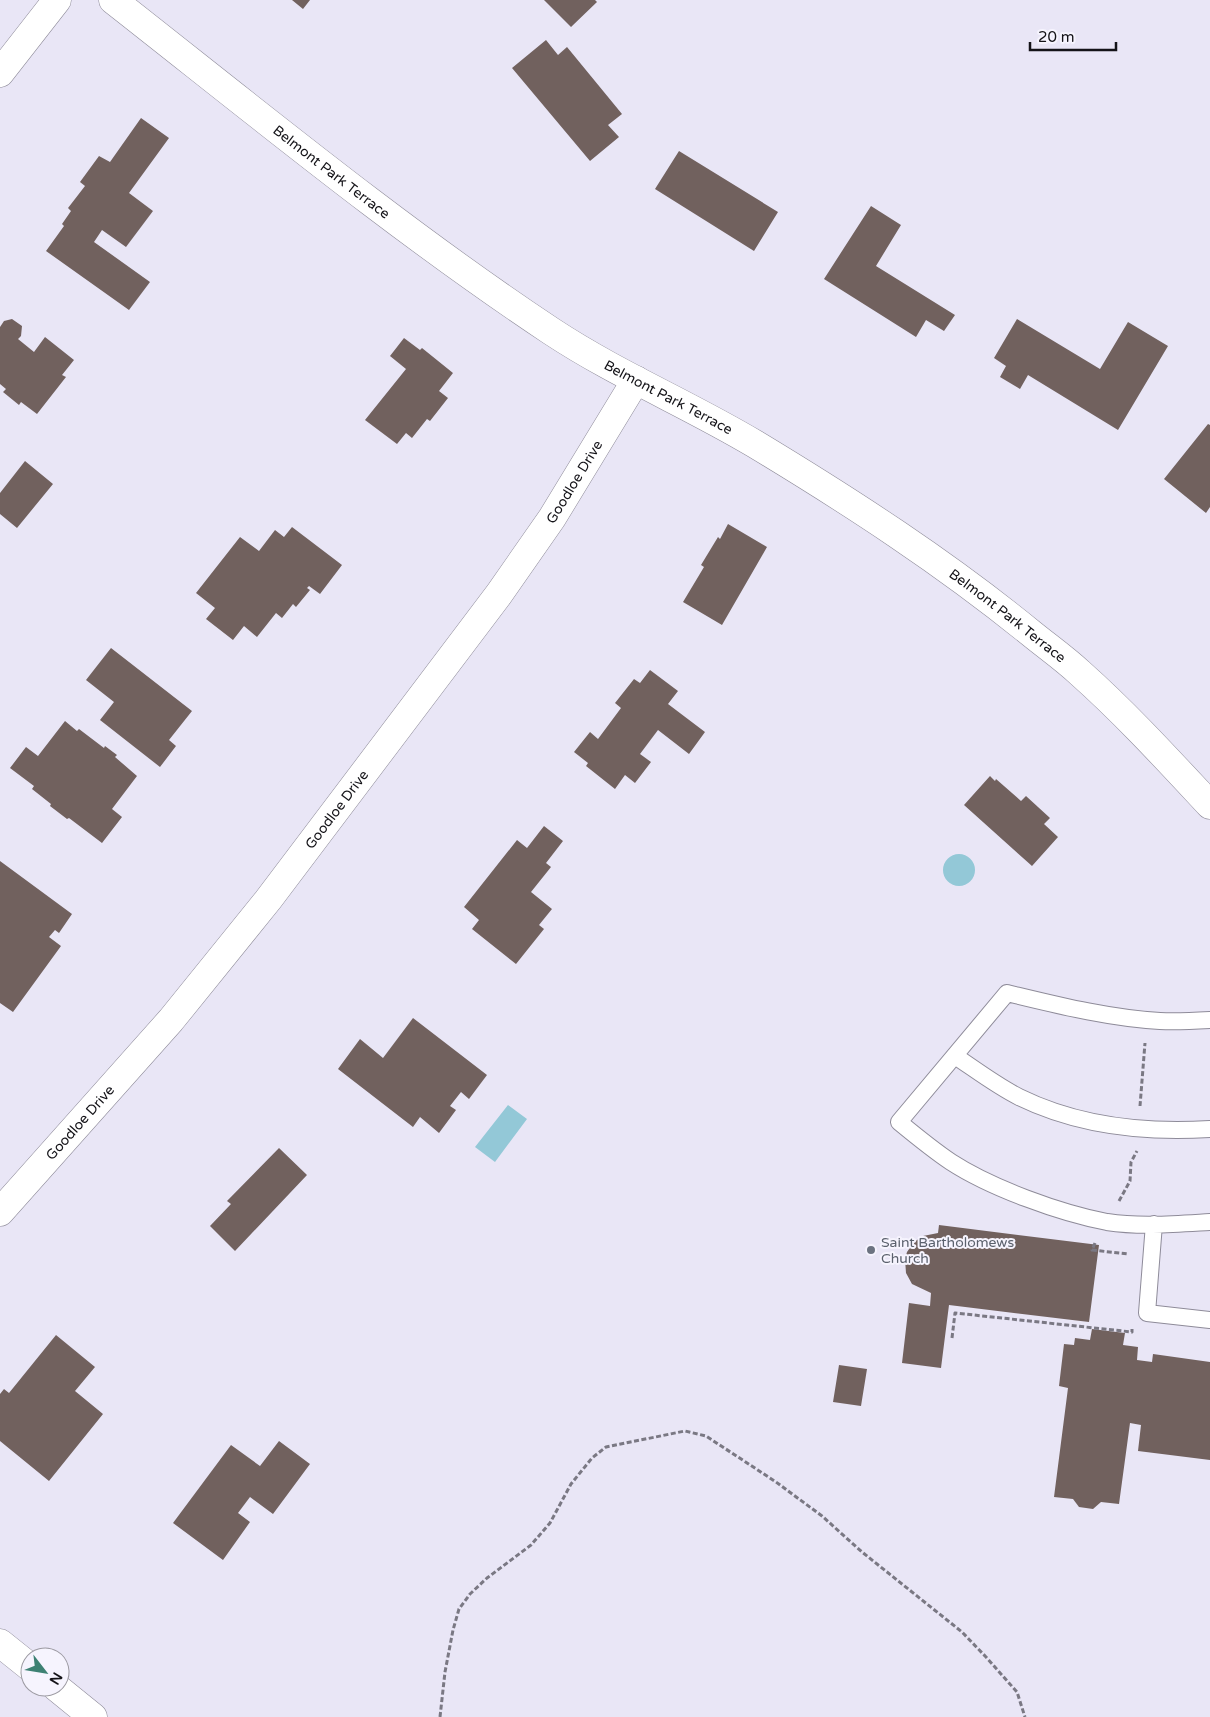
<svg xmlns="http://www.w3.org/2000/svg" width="1210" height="1717" viewBox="0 0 1210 1717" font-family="'Varela Round',sans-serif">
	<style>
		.water { fill: #93c8d7 }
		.building { fill: #71615e }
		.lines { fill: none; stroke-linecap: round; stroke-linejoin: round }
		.service-casing { stroke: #8e8b99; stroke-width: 18 }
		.minor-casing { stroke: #8e8b99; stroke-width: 29 }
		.tertiary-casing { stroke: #8e8b99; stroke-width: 29 }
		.secondary-casing { stroke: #8e8b99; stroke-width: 29 }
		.path { stroke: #7a7883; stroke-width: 3; stroke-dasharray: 5 2.5; stroke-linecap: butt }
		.service { stroke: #fff; stroke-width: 16 }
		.minor { stroke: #fff; stroke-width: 28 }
		.tertiary { stroke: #fff; stroke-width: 28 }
		.secondary { stroke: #fff; stroke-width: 28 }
		.worship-dot { fill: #6b7280; stroke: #f6f4fe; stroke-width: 2 }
		.labels { text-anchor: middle; stroke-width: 4; stroke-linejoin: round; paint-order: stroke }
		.street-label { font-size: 14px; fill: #141318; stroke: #f6f4fe }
		.worship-label { font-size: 14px; fill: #5b616d; stroke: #f6f4fe; text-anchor: start }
	</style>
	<rect width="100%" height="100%" fill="#e9e6f6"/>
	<!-- water -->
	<path class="water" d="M943 870a16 16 0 1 1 32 0a16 16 0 1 1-32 0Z
		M508,1105L527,1119L495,1162L475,1147Z"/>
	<!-- building -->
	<path class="building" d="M292,0H310L303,9Z
		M544,0H595L597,2L571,27Z
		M546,40L558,55L567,47L622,114L608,125L619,137L590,161L512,68Z
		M141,118L169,138L129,193L153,211L126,247L102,230L94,242L150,282L129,310L46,251L64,226L62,224L71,211L68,208L85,186L80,182L99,156L110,162Z
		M679,151L778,212L754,251L655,189Z
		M871,206L901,225L876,266L955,315L944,331L926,320L916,337L824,279Z
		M12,319L22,326L21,336L18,339L34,352L45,337L74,360L62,375L66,377L37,414L21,402L19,405L3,392L6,389L0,384V327L4,321Z
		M1017,319L1100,369L1128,322L1168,346L1118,430L1028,375L1020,389L1000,377L1006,366L994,358Z
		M404,338L420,350L422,348L453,373L439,391L448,398L430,421L427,419L412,438L406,433L397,444L365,420L406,369L390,356Z
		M1208,424L1210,425V507L1206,513L1164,479Z
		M25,461L53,484L17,528L0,514V493Z
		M728,524L767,547L722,625L683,602L704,567L701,565L718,537L720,539Z
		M292,527L342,565L320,594L309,586L307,588L310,590L296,607L293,604L282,618L276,613L257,637L244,626L233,640L206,619L215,608L196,593L240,537L259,551L275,530L284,537Z
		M111,648L192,711L169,740L176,746L160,767L100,720L114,702L86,680Z
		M650,670L678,691L668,704L705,732L689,754L658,730L640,754L651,762L635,783L625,775L615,789L586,766L588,763L574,752L590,732L598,739L621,708L615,703L634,679L640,683Z
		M65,721L77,731L79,729L104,748L105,746L117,755L115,757L137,776L112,809L122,817L102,843L69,818L67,819L50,806L51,804L32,789L34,786L10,768L26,747L38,756Z
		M990,776L995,781L996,779L1021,801L1026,796L1050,818L1044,824L1058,837L1032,866L964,805Z
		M544,826L563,841L546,863L551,867L531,892L552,909L539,925L544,929L516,964L472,929L479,920L464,907L517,840L527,848Z
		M0,861L72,914L59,933L55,930L49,937L61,946L13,1012L0,1003Z
		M413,1018L487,1075L469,1099L461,1092L450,1106L456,1110L439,1133L420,1117L413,1127L338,1069L360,1039L383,1058Z
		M279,1148L307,1175L235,1251L210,1226L231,1204L227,1201Z
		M939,1225L1099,1245L1089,1322L949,1305L941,1368L902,1363L909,1303L930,1306L931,1293L912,1284L906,1273L905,1259L907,1252L914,1242L923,1236L938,1233Z
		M1092,1329L1125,1333L1123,1345L1138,1347L1137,1360L1152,1362L1153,1354L1210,1362V1460L1138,1451L1141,1425L1130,1423L1119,1504L1101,1502L1093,1509L1079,1507L1073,1499L1054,1497L1068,1388L1059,1386L1064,1344L1074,1345L1075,1338L1090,1340Z
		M56,1335L95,1367L75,1391L103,1414L49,1481L0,1441V1394L4,1389L9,1393Z
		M839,1365L867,1369L861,1406L833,1402Z
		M279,1441L310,1464L273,1514L250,1497L238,1513L250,1522L223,1560L173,1523L231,1445L260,1466Z"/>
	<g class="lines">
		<defs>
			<path id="service" d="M1210,1020C1193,1021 1176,1022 1160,1021C1108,1018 1057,1005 1007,993L899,1122C916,1136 933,1150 951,1162C991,1188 1060,1213 1107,1222C1140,1227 1176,1224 1210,1222
				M955,1056C976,1070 997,1086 1019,1097C1078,1126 1145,1133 1210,1129
				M1154,1224L1147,1313L1210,1320"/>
			<g id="minor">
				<path id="s1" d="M113,0C257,113 399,230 551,331C616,374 688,404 755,444C851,502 945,563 1032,634C1048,647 1065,659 1080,673C1126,714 1168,760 1210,805"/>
				<path id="s2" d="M0,1212L171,1020L268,900L499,594L552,518L636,380"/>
			</g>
			<path id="tertiary" d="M0,73L57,0"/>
			<path id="secondary" d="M0,1643L30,1667
				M56,1687L93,1717"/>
		</defs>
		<!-- service casing -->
		<use href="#service" class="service-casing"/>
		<!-- minor casing -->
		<use href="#minor" class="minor-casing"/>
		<!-- tertiary casing -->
		<use href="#tertiary" class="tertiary-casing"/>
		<!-- secondary casing -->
		<use href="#secondary" class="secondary-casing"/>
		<!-- path -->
		<path class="path" d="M1140,1106L1145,1043
			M1119,1201L1130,1181L1131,1162L1137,1151
			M1095,1243L1092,1250L1128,1254
			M952,1338L955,1313L1132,1332V1329
			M440,1717L445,1672L453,1630L459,1609L470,1594L487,1578L531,1545L550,1523L571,1484L592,1458L606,1447L685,1431L706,1436L776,1482L822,1516L862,1552L962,1632L986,1657L1017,1692L1025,1717"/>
		<!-- service -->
		<use href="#service" class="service"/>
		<!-- minor -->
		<use href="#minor" class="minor"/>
		<!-- tertiary -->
		<use href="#tertiary" class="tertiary"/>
		<!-- secondary -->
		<use href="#secondary" class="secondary"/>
	</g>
	<!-- markers -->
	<circle class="worship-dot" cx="871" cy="1250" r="5"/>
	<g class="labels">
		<!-- street labels -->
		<g class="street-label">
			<text dy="5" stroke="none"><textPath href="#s1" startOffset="278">Belmont Park Terrace</textPath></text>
			<text dy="5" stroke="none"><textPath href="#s1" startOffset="684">Belmont Park Terrace</textPath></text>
			<text dy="5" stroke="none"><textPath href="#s2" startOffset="930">Goodloe Drive</textPath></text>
			<text dy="5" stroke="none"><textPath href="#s1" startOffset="1088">Belmont Park Terrace</textPath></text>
			<text dy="5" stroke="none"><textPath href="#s2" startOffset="525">Goodloe Drive</textPath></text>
			<text dy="5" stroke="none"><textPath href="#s2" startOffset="120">Goodloe Drive</textPath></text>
		</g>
		<!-- worship labels -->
		<g class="worship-label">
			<text x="881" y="1247">Saint Bartholomews<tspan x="881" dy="16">Church</tspan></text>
		</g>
	</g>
	<!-- north arrow -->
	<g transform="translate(45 1672) rotate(121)"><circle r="24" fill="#f6f4fe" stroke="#9c9aa2"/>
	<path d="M0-4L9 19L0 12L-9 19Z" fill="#3d8173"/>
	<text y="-8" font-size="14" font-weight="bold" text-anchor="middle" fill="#141318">N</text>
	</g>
	<!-- scale -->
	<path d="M1030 42v8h86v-8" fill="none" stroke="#141318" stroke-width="2.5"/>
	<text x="1038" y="42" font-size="15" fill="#141318" stroke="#f6f4fe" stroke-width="4" paint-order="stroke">20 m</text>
</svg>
